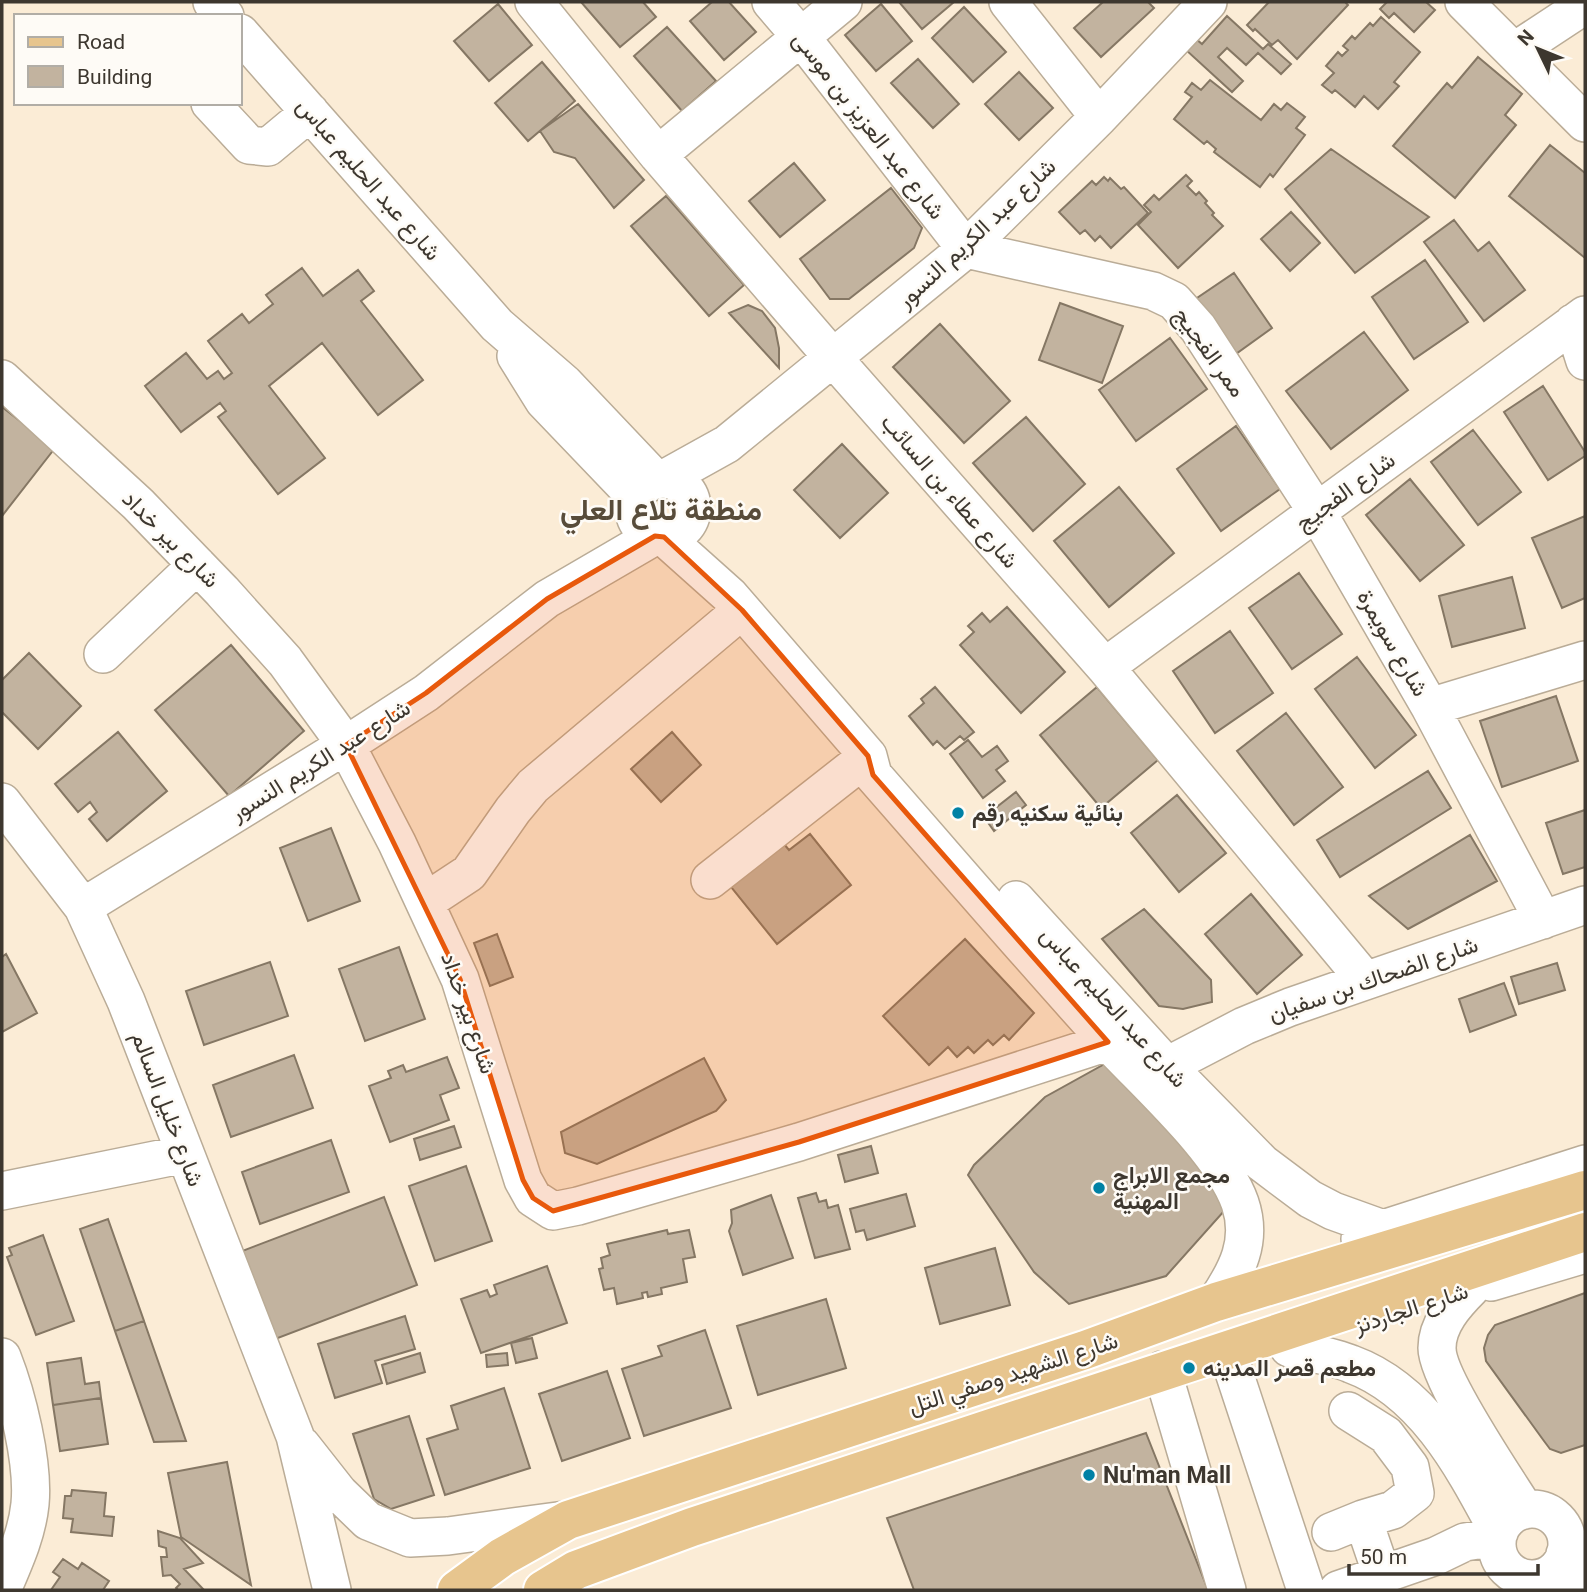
<svg xmlns="http://www.w3.org/2000/svg" width="1587" height="1592" viewBox="0 0 1587 1592" font-family="Roboto,Vazirmatn,sans-serif">
	<style>
		.building { fill: #c2b39f; stroke: #857764; stroke-width: 2 }
		.lines { fill: none; stroke-linecap: round; stroke-linejoin: round }
		.minor-casing { stroke: #baac97; stroke-width: 40 }
		.major-casing { stroke: #fff; stroke-width: 42 }
		.minor { stroke: #fff; stroke-width: 37 }
		.major { stroke: #e7c58e; stroke-width: 38 }
		.marked { fill: #e8590c; fill-opacity: 0.2; stroke: #e8590c; stroke-width: 5; stroke-linejoin: round }
		.poi-dot { fill: #0081a5; stroke: #fefbf6; stroke-width: 2.5 }
		.labels { text-anchor: middle; stroke-width: 5; stroke-linejoin: round; paint-order: stroke }
		.street-label { font-size: 23px; fill: #3d372f; stroke: #fefbf6 }
		.poi-label { font-size: 23px; font-weight: bold; fill: #3d372f; stroke: #fefbf6; text-anchor: start }
		.district-label { font-size: 30px; font-weight: bold; fill: #584c3a; stroke: #fefbf6 }
	</style>
	<rect width="100%" height="100%" fill="#fbecd6"/>
	<!-- building -->
	<path class="building" d="M581,2H643L656,17L620,47Z
		M712,2H729L756,32L724,60L690,21Z
		M899,2H954L922,29Z
		M1103,2H1148L1154,8L1101,57L1074,28Z
		M1269,2H1345L1348,5L1297,59L1278,40L1272,45L1255,29L1253,31L1247,25Z
		M1387,2H1426L1435,10L1414,32L1394,13L1389,18L1380,9Z
		M498,4L532,45L489,81L454,41Z
		M881,4L912,41L876,71L845,35Z
		M964,7L1006,52L973,82L932,38Z
		M1227,16L1263,49L1268,44L1291,64L1281,74L1258,53L1246,65L1227,48L1218,57L1243,81L1232,92L1186,50L1189,33L1202,44Z
		M1381,17L1420,52L1394,82L1399,86L1378,109L1364,96L1355,107L1335,90L1332,93L1322,85L1334,73L1326,66L1338,52L1342,56L1348,50L1343,46L1352,36L1355,39L1370,23L1373,26Z
		M667,27L716,81L682,111L634,56Z
		M1478,57L1522,94L1505,115L1516,125L1455,198L1393,146L1447,83L1452,88Z
		M918,59L959,104L933,128L891,83Z
		M542,62L575,101L528,141L495,103Z
		M1019,72L1053,108L1019,140L985,104Z
		M1210,80L1261,120L1274,104L1281,110L1287,103L1305,117L1296,128L1305,135L1273,177L1270,174L1260,187L1214,152L1216,149L1207,141L1204,144L1174,119L1192,97L1185,92L1192,83L1201,90Z
		M578,104L644,180L614,208L575,158L554,152L540,131Z
		M1550,145L1585,173V258L1509,196Z
		M1331,149L1429,217L1355,273L1285,189Z
		M794,163L825,200L780,237L749,201Z
		M1186,175L1192,181L1187,186L1196,195L1199,192L1207,201L1205,203L1214,213L1212,215L1223,226L1178,268L1138,225L1151,212L1144,205L1154,195L1159,200Z
		M1104,177L1108,181L1110,178L1121,189L1124,187L1148,213L1111,248L1100,236L1095,241L1085,230L1080,234L1059,212L1092,181L1096,185Z
		M891,188L922,228L914,248L849,299H830L800,259Z
		M666,196L744,285L709,316L631,226Z
		M1291,212L1320,243L1290,271L1261,239Z
		M1454,220L1478,251L1489,242L1525,290L1484,321L1424,242Z
		M1425,260L1468,322L1414,359L1372,297Z
		M302,268L323,296L358,270L374,291L361,301L423,380L378,415L322,343L269,386L325,458L278,494L218,417L226,411L220,403L181,432L145,386L186,353L207,379L218,371L224,379L232,373L208,341L242,314L249,323L273,304L266,295Z
		M1234,273L1272,328L1233,356L1194,300Z
		M1060,303L1123,326L1102,383L1039,360Z
		M748,305L762,311L775,328L779,348V368L729,313Z
		M940,324L1010,401L964,443L893,367Z
		M1364,332L1408,390L1331,449L1286,391Z
		M1170,338L1207,389L1136,441L1099,390Z
		M1543,386L1585,452V456L1548,480L1504,412Z
		M2,407L55,448L2,516Z
		M1026,417L1085,484L1033,531L973,463Z
		M1236,426L1280,489L1221,531L1177,469Z
		M1473,430L1521,492L1478,525L1431,462Z
		M842,444L888,493L840,538L794,490Z
		M1410,479L1464,545L1420,581L1366,515Z
		M1119,487L1174,553L1109,607L1054,541Z
		M1585,516V598L1562,608L1532,538Z
		M1299,573L1342,634L1292,669L1249,608Z
		M1512,577L1525,628L1452,647L1439,596Z
		M1007,607L1065,672L1021,713L960,645L974,632L968,626L982,613L990,622Z
		M1230,631L1273,693L1215,733L1173,671Z
		M231,645L304,731L229,796L155,710Z
		M29,653L81,706L38,749L2,712V680Z
		M1357,657L1416,735L1375,768L1315,689Z
		M935,687L974,732L964,740L960,736L945,749L937,741L933,745L909,716L924,703L921,699Z
		M1097,687L1158,760L1101,808L1040,735Z
		M1556,696L1578,761L1502,787L1480,721Z
		M1286,713L1343,787L1294,825L1237,751Z
		M118,732L167,791L107,841L89,819L97,812L90,802L78,812L55,784Z
		M672,732L701,765L661,802L631,769Z
		M968,740L982,757L997,746L1008,761L996,770L1005,781L983,798L950,754Z
		M1428,771L1451,808L1340,877L1317,840Z
		M1016,792L1026,805L994,831L984,817Z
		M1177,795L1226,853L1179,892L1131,833Z
		M1585,810V867L1563,874L1546,823Z
		M331,828L360,901L308,921L280,848Z
		M810,834L851,885L777,944L731,887L784,844L789,850Z
		M1470,835L1497,881L1408,929L1369,896Z
		M1251,894L1302,955L1257,994L1205,934Z
		M1144,909L1211,980L1212,1002L1183,1009L1159,1006L1102,939Z
		M497,934L513,977L490,986L474,943Z
		M965,939L1034,1013L1009,1040L1004,1035L993,1045L988,1040L974,1053L968,1047L957,1057L948,1047L929,1065L883,1016Z
		M399,947L425,1019L365,1041L339,969Z
		M6,954L37,1013L2,1032V957Z
		M270,962L288,1016L204,1045L186,991Z
		M1557,963L1565,990L1519,1004L1511,977Z
		M1504,983L1516,1015L1470,1032L1459,999Z
		M294,1055L313,1108L231,1137L213,1085Z
		M447,1057L459,1088L440,1095L449,1120L390,1142L369,1086L391,1078L388,1071L403,1065L406,1072Z
		M704,1058L726,1100L716,1111L597,1164L565,1153L561,1132Z
		M1110,1061L1233,1201L1166,1276L1069,1304L1034,1272L968,1175L974,1165L1045,1097Z
		M454,1126L461,1147L420,1160L414,1139Z
		M331,1140L349,1192L260,1224L242,1172Z
		M871,1146L878,1173L845,1182L838,1155Z
		M466,1166L492,1241L435,1261L409,1186Z
		M816,1193L819,1202L826,1200L828,1208L838,1205L850,1249L815,1258L798,1198Z
		M906,1194L915,1226L867,1240L864,1230L856,1232L850,1209Z
		M771,1195L793,1258L743,1275L729,1231L732,1223L731,1210Z
		M384,1197L417,1285L270,1341L237,1253Z
		M108,1219L144,1321L115,1331L80,1229Z
		M667,1230L668,1234L689,1230L695,1257L683,1259L687,1282L661,1288L662,1294L648,1297L647,1292L642,1293L643,1298L617,1304L614,1288L604,1290L599,1269L603,1268L601,1258L610,1255L607,1244Z
		M43,1235L74,1321L36,1335L7,1257L12,1255L9,1248Z
		M995,1248L1010,1305L940,1324L925,1268Z
		M547,1266L567,1323L481,1353L461,1299L487,1290L490,1297L497,1294L494,1285Z
		M1585,1293V1445L1561,1453L1550,1449L1544,1441L1486,1361L1484,1348L1488,1335L1495,1325Z
		M826,1299L846,1368L758,1395L737,1326Z
		M405,1316L415,1349L375,1361L382,1383L335,1398L318,1344Z
		M144,1321L186,1441L154,1442L115,1331Z
		M705,1330L731,1408L644,1436L622,1369L662,1356L658,1346Z
		M532,1338L537,1358L516,1363L511,1343Z
		M420,1353L425,1372L387,1384L382,1365Z
		M507,1353L508,1365L487,1367L486,1355Z
		M81,1358L85,1384L99,1382L101,1398L53,1405L47,1363Z
		M607,1371L630,1438L562,1461L539,1394Z
		M504,1388L530,1468L445,1495L427,1439L458,1429L451,1406Z
		M101,1398L108,1444L60,1451L53,1405Z
		M409,1416L434,1495L391,1509L374,1499L353,1434Z
		M1146,1433L1208,1590H914L887,1518Z
		M227,1462L251,1585L181,1537L168,1473Z
		M72,1490L106,1493L104,1516L114,1517L112,1536L71,1532L73,1519L63,1518L65,1496H71Z
		M158,1531L180,1538L203,1563L184,1569L204,1590H178L176,1588L180,1584L171,1575L163,1576L161,1557H167L166,1548L159,1546Z
		M63,1559L78,1569L82,1563L109,1581L103,1590H51L60,1577L53,1572Z"/>
	<g class="lines">
		<defs>
			<path id="minor" d="M212,2L225,16
				M534,2L658,155L834,359L1105,667L1365,980
				M771,2L801,37L966,249L1153,291L1174,301L1198,328L1317,512L1430,707L1585,660
				M1008,2L1099,117
				M1464,2L1585,123
				M240,33L497,325L564,383L656,480
				M1515,51L1585,5
				M210,103L249,145L268,147L310,112
				M658,155L843,2
				M1573,323L1585,361
				M516,356L544,401L636,497
				M2,379L138,504L222,591L285,661L346,745L397,843L460,979L523,1180L533,1198L553,1211L578,1206L799,1142L1108,1042
				M664,479L727,444L966,249L1099,117L1208,2
				M634 508a29 29 0 1 1 58 0a29 29 0 1 1-58 0Z
				M664,537L730,596L868,756L873,775C952,865 1029,955 1109,1043C1148,1085 1222,1151 1240,1203C1253,1241 1237,1271 1216,1302
				M103,654L197,565
				M1105,667L1585,315
				M1430,707L1543,920
				M2,802L83,907L126,1001L295,1436L332,1590
				M710,880L868,756
				M1016,900L1167,1066L1262,1163L1310,1199L1333,1211L1383,1229
				M425,902L469,873L513,810L533,786L742,610
				M83,907L346,745L426,693L547,599L655,536
				M1167,1066L1244,1026L1290,1007L1585,905
				M2,1191L185,1154
				M1360,1239L1383,1229L1585,1164
				M1491,1282L1585,1254
				M1471,1288C1455,1304 1437,1324 1437,1348C1437,1379 1505,1478 1525,1510
				M1289,1348C1309,1353 1332,1356 1351,1364C1425,1391 1464,1468 1499,1533
				M1227,1351L1306,1590
				M2,1357C17,1395 34,1463 30,1504C27,1534 14,1562 2,1590
				M1162,1370L1227,1590
				M1348,1411L1386,1435L1410,1467L1415,1493L1393,1510L1363,1519L1382,1575
				M302,1446L339,1493L368,1521L410,1538L448,1536L565,1520
				M1497 1544a35 35 0 1 1 70 0a35 35 0 1 1-70 0Z
				M1331,1532L1363,1519
				M1565,1554L1576,1573L1581,1590
				M1338,1590L1436,1556L1465,1542L1497,1537"/>
			<path id="major" d="M457,1590L502,1557L568,1520L1085,1350L1216,1302L1585,1190
				M543,1590L576,1570L692,1527L1585,1232"/>
		</defs>
		<!-- minor casing -->
		<use href="#minor" class="minor-casing"/>
		<!-- major casing -->
		<use href="#major" class="major-casing"/>
		<!-- minor -->
		<use href="#minor" class="minor"/>
		<!-- major -->
		<use href="#major" class="major"/>
	</g>
	<!-- marked area -->
	<path class="marked" d="M655,536L664,537L742,610L868,756L873,775L1108,1042L799,1142L553,1211L533,1198L523,1180L460,979L346,745L426,693L547,599Z"/>
	<!-- markers -->
	<g class="poi-dot">
		<circle cx="958" cy="813" r="7"/>
		<circle cx="1099" cy="1188" r="7"/>
		<circle cx="1189" cy="1368" r="7"/>
		<circle cx="1089" cy="1475" r="7"/>
	</g>
	<g class="labels">
		<!-- street labels -->
		<g class="street-label">
			<text transform="translate(869 125) rotate(52)" y="8">شارع عبد العزيز بن موسى</text>
			<text transform="translate(369 179) rotate(49)" y="8">شارع عبد الحليم عباس</text>
			<text transform="translate(976 233) rotate(-43)" y="8">شارع عبد الكريم النسور</text>
			<text transform="translate(1210 352) rotate(54)" y="8">ممر الفجيج</text>
			<text transform="translate(950 491) rotate(49)" y="8">شارع عطاء بن السائب</text>
			<text transform="translate(1345 491) rotate(-36)" y="8">شارع الفجيج</text>
			<text transform="translate(171 539) rotate(45)" y="8">شارع بير خداد</text>
			<text transform="translate(1393 643) rotate(60)" y="8">شارع سويمرة</text>
			<text transform="translate(320 760) rotate(-32)" y="8">شارع عبد الكريم النسور</text>
			<text transform="translate(1373 979) rotate(-19)" y="8">شارع الضحاك بن سفيان</text>
			<text transform="translate(1114 1007) rotate(48)" y="8">شارع عبد الحليم عباس</text>
			<text transform="translate(469 1013) rotate(71)" y="8">شارع بير خداد</text>
			<text transform="translate(168 1109) rotate(69)" y="8">شارع خليل السالم</text>
			<text transform="translate(1411 1308) rotate(-18)" y="8">شارع الجاردنز</text>
			<text transform="translate(1013 1373) rotate(-18)" y="8">شارع الشهيد وصفي التل</text>
		</g>
		<!-- poi labels -->
		<g class="poi-label">
			<text x="972" y="821">بنائية سكنيه رقم</text>
			<text x="1113" y="1183">مجمع الابراج<tspan x="1113" dy="26">المهنية</tspan></text>
			<text x="1203" y="1376">مطعم قصر المدينه</text>
			<text x="1103" y="1483">Nu'man Mall</text>
		</g>
		<!-- district labels -->
		<g class="district-label">
			<text x="661" y="520">منطقة تلاع العلي</text>
		</g>
	</g>
	<!-- border -->
	<rect width="1587" height="1592" fill="none" stroke="#3d372f" stroke-width="7"/>
	<!-- legend -->
	<rect x="14" y="14" width="228" height="91" fill="#fefbf6" stroke="#b1ada6" stroke-width="2"/>
	<rect x="28" y="37" width="35" height="10" fill="#e7c58e" stroke="#b1ada6" stroke-width="2"/>
	<text x="77" y="49" font-size="21" fill="#3d372f">Road</text>
	<rect x="28" y="66" width="35" height="21" fill="#c2b39f" stroke="#b1ada6" stroke-width="2"/>
	<text x="77" y="84" font-size="21" fill="#3d372f">Building</text>
	<!-- north arrow -->
	<g transform="translate(1538 49) rotate(313)" stroke="#fefbf6" stroke-width="5" paint-order="stroke">
	<path d="M0-5L12 26L0 18L-12 26Z" fill="#3d372f"/>
	<text y="-10" font-size="19" font-weight="bold" text-anchor="middle" fill="#3d372f">N</text>
	</g>
	<!-- scale -->
	<path d="M1349 1564v10h189v-10" fill="none" stroke="#3d372f" stroke-width="3.5"/>
	<text x="1360" y="1564" font-size="21" fill="#3d372f" stroke="#fefbf6" stroke-width="5" paint-order="stroke">50 m</text>
</svg>
